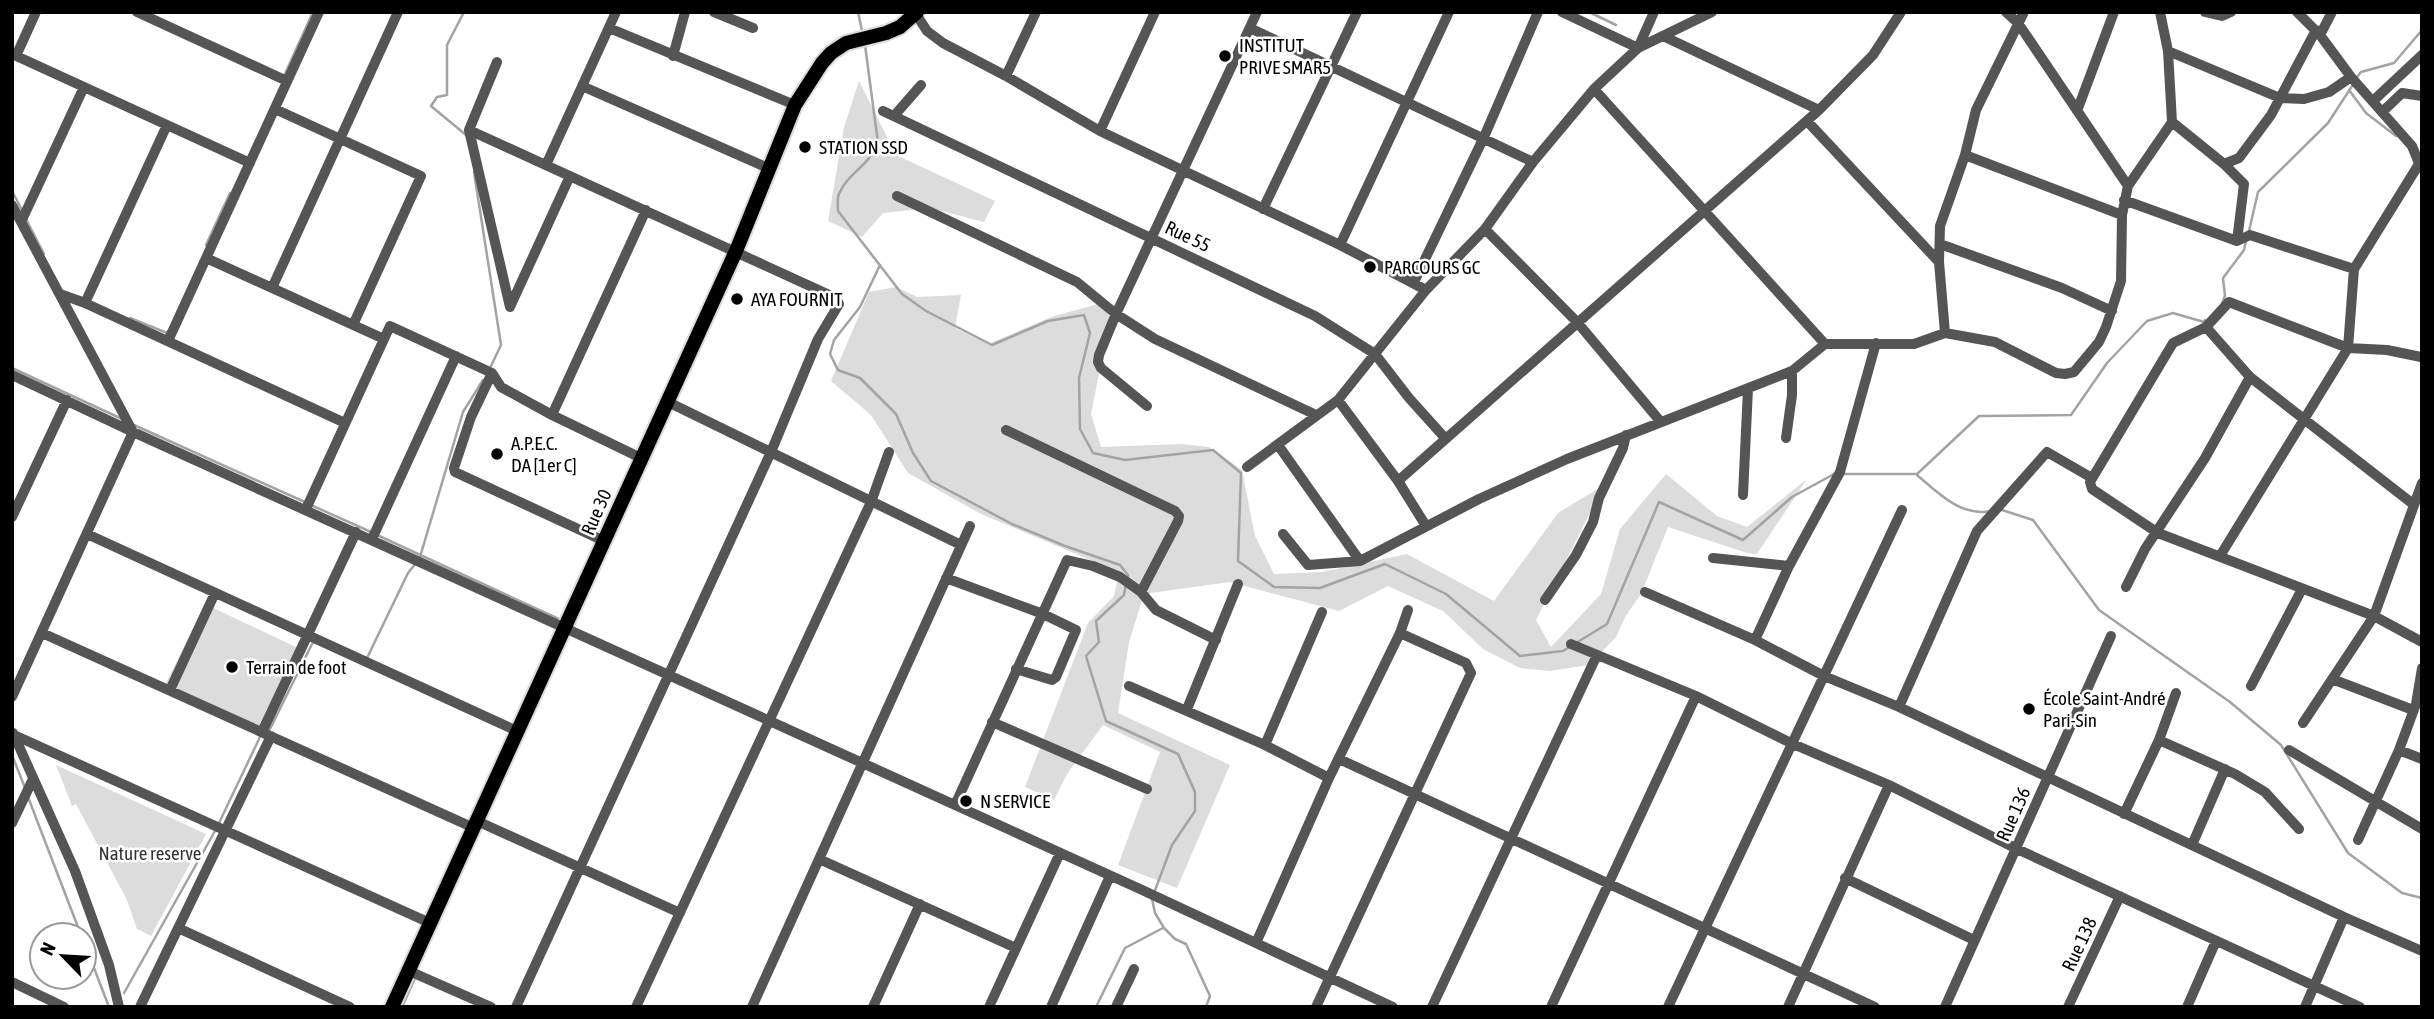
<svg xmlns="http://www.w3.org/2000/svg" width="2434" height="1019" viewBox="0 0 2434 1019" font-family="'Asap Condensed',sans-serif">
	<style>
		.green { fill: #dcdcdc }
		.lines { fill: none; stroke-linecap: round; stroke-linejoin: round }
		.stream { stroke: #a3a3a3; stroke-width: 2.5 }
		.major-casing { stroke: #dbdbdb; stroke-width: 18 }
		.minor { stroke: #555; stroke-width: 10 }
		.major { stroke: #000; stroke-width: 14 }
		.poi-dot { fill: #000; stroke: #fff; stroke-width: 2.5 }
		.labels { text-anchor: middle; stroke-width: 5; stroke-linejoin: round; paint-order: stroke }
		.poi-label { font-size: 19px; fill: #000; stroke: #fff; text-anchor: start }
		.street-label { font-size: 19px; fill: #000; stroke: #fff }
		.park-label { font-size: 19px; fill: #333; stroke: #fff }
	</style>
	<rect width="100%" height="100%" fill="#fff"/>
	<!-- green -->
	<path class="green" d="M859,81L896,155L995,201L984,222L930,208L883,213L862,237L828,221L844,127Z
		M896,287L917,297L961,295L955,328L988,344L1051,317L1098,304L1115,322L1101,364L1091,414L1101,447L1181,444L1209,447L1242,470L1255,536L1274,574L1322,572L1407,554L1494,601L1558,513L1604,485L1536,620L1551,647L1601,594L1620,529L1666,474L1717,516L1747,527L1807,479L1757,554L1747,553L1668,527L1641,594L1625,617L1616,637L1589,665L1550,671L1520,668L1483,649L1443,611L1388,586L1339,611L1230,582L1144,594L1129,642L1118,713L1230,765L1177,888L1118,865L1160,752L1103,725L1067,774L1054,800L1025,787L1088,623L1114,596L1119,572L981,514L908,473L871,415L831,381L869,292Z
		M205,604L298,648L260,730L165,685Z
		M56,765L206,834L151,936L137,929L127,900L76,804L72,806Z"/>
	<g class="lines">
		<!-- stream -->
		<path class="stream" d="M464,12L447,45V95L437,97L431,106L466,135
			M858,12L863,35
			M1589,12L1616,25
			M865,45L878,143C869,166 847,174 839,194C837,198 838,206 838,211L902,294L926,311L992,345L1048,321L1084,315L1090,333L1079,378L1080,429L1093,453L1125,460L1213,450L1241,473L1238,561L1274,587L1320,588L1385,564L1446,594L1520,656L1563,651L1571,646
			M284,76L313,12
			M2357,77L2361,72L2394,63L2422,30
			M2349,90L2366,113L2396,136
			M474,172L501,345L491,366
			M12,191L22,210
			M26,219L44,254
			M2249,231L2258,192L2328,123L2354,83
			M206,245L230,193
			M880,265L860,307L834,340L830,354L838,370L860,378L896,414L913,453L931,481L1012,524L1065,546L1120,565L1128,575V578
			M2222,303L2225,296L2223,278L2244,250L2246,241
			M130,318L167,333L168,331
			M12,368L122,419
			M134,425L307,503
			M1844,474H1917L1979,416L2071,415L2107,363L2147,321L2173,313L2204,322L2205,320
			M1917,475C1937,492 1961,517 1990,511
			M313,506L371,532
			M1999,509L2033,520L2099,610L2230,702L2281,745L2348,853L2402,893L2422,898
			M377,535L561,620
			M420,557L463,412L483,380
			M1126,584L1124,595L1096,621L1099,642L1086,656L1106,721L1178,754L1195,792V811L1172,845L1154,893
			M1576,643L1607,624L1659,502L1743,540L1792,497L1834,474
			M367,658L408,573L416,563
			M269,731L314,640
			M12,755L25,788
			M28,797L81,935
			M218,825L260,737
			M1152,899L1155,913L1164,928L1175,939L1186,944L1210,996L1206,1007
			M84,942L109,1007
			M124,993L215,831
			M402,1007L415,978
			M1096,1007L1125,948L1163,928"/>
		<defs>
			<path id="major" d="M392,1007L736,251L795,105L822,63L831,53L846,43L886,33L900,27L917,12"/>
		</defs>
		<!-- major casing -->
		<use href="#major" class="major-casing"/>
		<!-- minor -->
		<path class="minor" d="M137,12L287,81
			M714,12L753,28
			M1562,12L1638,48
			M2006,12L2018,23L2128,186
			M2205,12L2222,16L2231,12
			M2297,12L2320,35L2351,77L2412,146L2421,168
			M916,14L927,31L943,43L1006,76L1100,131L1340,245L1426,290
			M609,28L795,105
			M1250,28L1533,162
			M2320,35L2332,12
			M1663,36L1819,110
			M1638,48L1654,12
			M2168,51L2280,98L2304,99L2329,92L2351,77
			M12,54L250,163
			M16,56L36,12
			M673,56L685,12
			M497,62L469,130L510,307
			M1006,76L1036,12
			M582,86L768,168
			M1594,89L1825,344
			M2373,101L2422,55
			M275,109L421,176L353,325
			M883,111L1315,316L1375,354L1409,398L1445,438
			M2077,111L2114,12
			M2382,112L2402,93L2422,96
			M894,116L921,85
			M1807,121L1939,262
			M2172,122L2224,164L2239,158L2271,115L2316,30
			M469,130L836,298L839,304L818,339L771,452L516,1007
			M1100,131L1155,12
			M1965,155L2122,215
			M2224,164L2244,184L2237,241L2250,235L2354,269
			M546,165L616,12
			M897,196L1077,282L1116,314L1155,339L1316,415
			M2124,200L2237,241
			M12,205L133,432L12,697
			M1263,209L1357,12
			M21,222L84,87
			M1485,229L1577,322L1660,421
			M1940,244L2062,288L2112,311
			M1340,245L1449,12
			M206,258L384,339
			M1414,282L1484,137L1538,12
			M272,288L398,12
			M60,294L85,303L345,423
			M85,303L167,125
			M510,307L570,176
			M2206,327L2229,302L2348,348L2387,350L2421,357
			M1945,333L1939,262L1940,226L1965,155L1976,110L2024,12
			M168,341L319,12
			M492,373L471,417L454,468L455,472L604,541
			M12,375L133,432L1140,889L1393,1007
			M1338,400L1398,481L1426,526
			M668,402L961,545
			M1147,406L1101,368L1098,362L1099,355L1116,314L1257,12
			M552,415L646,210
			M1006,430L1175,511L1179,516L1178,521L1141,592
			M1786,438L1792,395V371
			M1278,445L1360,561
			M1247,467L1338,400L1426,290L1485,229L1533,162L1594,89L1638,48L1712,12
			M1398,481L1819,110L1873,55L1901,12
			M1743,495L1748,389
			M2413,504L2250,377L2206,327L2173,343L2090,482L2092,489L2158,533L2374,616L2422,642
			M306,509L390,326L492,373L501,387L552,415L641,458
			M12,517L67,400
			M87,534L517,731
			M1283,534L1308,565L1360,561L1479,499L1567,459L1792,371L1825,344H1914L1945,333L1995,342L2056,373L2065,374L2074,372L2099,342L2106,327L2121,281L2122,215L2128,186L2172,122L2168,51L2160,12
			M372,539L456,356
			M2220,556L2348,348L2354,269L2419,164
			M1713,558L1789,566
			M946,578L1043,614L1076,630L1056,677L1052,680L1016,669
			M2126,587L2145,549L2205,458L2250,377
			M1645,592L1755,640L1824,676L1899,707L2344,917L2422,951
			M1545,600L1576,555L1593,522L1599,498L1623,448L1626,435
			M42,633L474,828
			M1755,640L1789,566L1840,472L1876,343
			M1571,644L1696,696L1793,744L1889,785L2017,849L2360,1007
			M2332,679L2413,710
			M1129,686L1265,745L1329,778
			M2251,686L2302,589
			M170,690L215,593
			M1899,707L1977,531L2047,452L2092,478
			M1187,709L1238,584
			M992,722L1147,789
			M2303,723L2374,616L2422,483
			M262,732L356,532
			M13,733L75,871L109,965L119,1007
			M14,735L430,923
			M2159,740L2235,774L2265,792L2299,829
			M1265,745L1322,612
			M2289,750L2422,829
			M2399,750L2422,759
			M1339,759L1875,1007
			M955,805L1067,560L1093,566L1120,577L1141,592L1156,610L1216,640
			M2124,814L2159,740L2176,693
			M477,821L680,913
			M12,823L33,779
			M2358,840L2399,750L2416,704L2422,668
			M2192,845L2225,769
			M819,859L1016,948
			M1845,878L1974,940
			M178,928L350,1007
			M1256,943L1329,778L1400,633
			M409,971L491,1007
			M12,982L64,1007
			M140,1007L271,736
			M636,1007L871,502L889,452
			M752,1007L970,526
			M873,1007L920,904
			M989,1007L1060,853
			M1051,1007L1110,876
			M1116,1007L1134,969
			M1316,1007L1471,673L1466,663L1400,633L1408,610
			M1432,1007L1597,655
			M1551,1007L1696,696
			M1668,1007L1902,510
			M1788,1007L1889,785
			M1945,1007L2111,636
			M2068,1007L2120,896
			M2187,1007L2216,941
			M2305,1007L2344,917"/>
		<!-- major -->
		<use href="#major" class="major"/>
	</g>
	<!-- markers -->
	<g class="poi-dot">
		<circle cx="1225" cy="56" r="7"/>
		<circle cx="805" cy="147" r="7"/>
		<circle cx="1370" cy="267" r="7"/>
		<circle cx="737" cy="299" r="7"/>
		<circle cx="497" cy="454" r="7"/>
		<circle cx="232" cy="667" r="7"/>
		<circle cx="2029" cy="709" r="7"/>
		<circle cx="966" cy="801" r="7"/>
	</g>
	<g class="labels">
		<!-- poi labels -->
		<g class="poi-label">
			<text x="1239" y="52">INSTITUT<tspan x="1239" dy="22">PRIVE SMAR5</tspan></text>
			<text x="819" y="154">STATION SSD</text>
			<text x="1384" y="274">PARCOURS GC</text>
			<text x="751" y="306">AYA FOURNIT</text>
			<text x="511" y="450">A.P.E.C.<tspan x="511" dy="22">DA [1er C]</tspan></text>
			<text x="246" y="674">Terrain de foot</text>
			<text x="2043" y="705">École Saint-André<tspan x="2043" dy="22">Pari-Sin</tspan></text>
			<text x="980" y="808">N SERVICE</text>
		</g>
		<!-- street labels -->
		<g class="street-label">
			<text transform="translate(1188 236) rotate(25)" y="7">Rue 55</text>
			<text transform="translate(596 512) rotate(-66)" y="7">Rue 30</text>
			<text transform="translate(2013 814) rotate(-66)" y="7">Rue 136</text>
			<text transform="translate(2079 944) rotate(-65)" y="7">Rue 138</text>
		</g>
		<!-- park labels -->
		<g class="park-label">
			<text x="150" y="860">Nature reserve</text>
		</g>
	</g>
	<!-- border -->
	<rect width="2434" height="1019" fill="none" stroke="#000000" stroke-width="28"/>
	<!-- north arrow -->
	<g transform="translate(63 956) rotate(295)"><circle r="33" fill="#ffffff" stroke="#999999" stroke-width="2"/>
	<path d="M0-5L12 26L0 18L-12 26Z" fill="#000000"/>
	<text y="-10" font-size="19" font-weight="bold" text-anchor="middle" fill="#000000">N</text>
	</g>
</svg>
